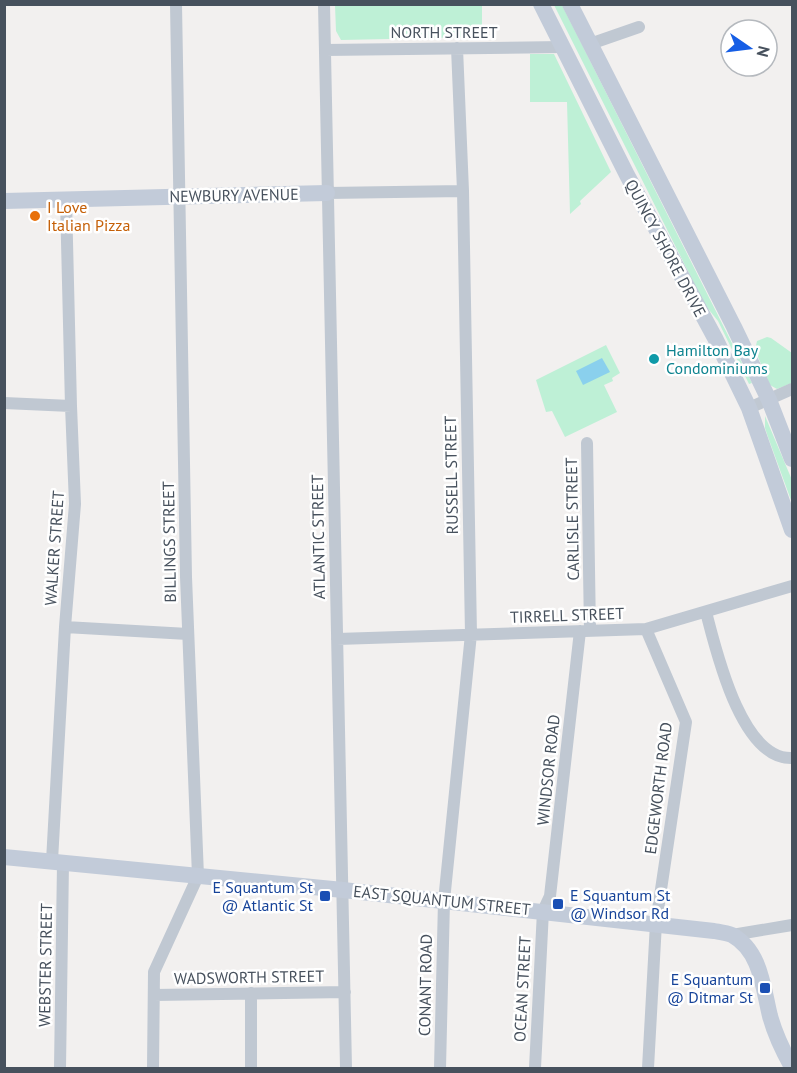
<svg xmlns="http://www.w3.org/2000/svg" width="797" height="1073" viewBox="0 0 797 1073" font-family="'PT Sans',sans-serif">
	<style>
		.green { fill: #bef0d6 }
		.water { fill: #8ad0ed }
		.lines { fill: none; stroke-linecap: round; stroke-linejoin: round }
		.street { stroke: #c0c8d2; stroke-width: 12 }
		.secondary { stroke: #c2cbd9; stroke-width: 16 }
		.food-dot { fill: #e8710a; stroke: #fff; stroke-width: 2 }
		.culture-dot { fill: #0f9aa8; stroke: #fff; stroke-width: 2 }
		.transit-dot { fill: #1a4fb4; stroke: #fff; stroke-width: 2 }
		.labels { text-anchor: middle; stroke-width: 5; stroke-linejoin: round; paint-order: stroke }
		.street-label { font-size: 16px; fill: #47515d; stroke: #fff }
		.food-label { font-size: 16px; fill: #c56008; stroke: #fff; text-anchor: start }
		.culture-label { font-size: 16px; fill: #0d838f; stroke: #fff; text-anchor: start }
		.transit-label { font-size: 16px; fill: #164399; stroke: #fff; text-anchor: end }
	</style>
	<rect width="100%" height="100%" fill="#f2f0ef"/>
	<!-- green -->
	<path class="green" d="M335,5H482V37L341,40L336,31Z
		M554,5H562L752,383L749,384L718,321L705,305Z
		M530,54H554L611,172L580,201L581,204L570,214L567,102H530Z
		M767,337L771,338L792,353V383L777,389L770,385L755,350L757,341Z
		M606,345L620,373L612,378L613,381L604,385L617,412L565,437L552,411L546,412L536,380Z
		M765,416L792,480V503L768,437L765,428Z"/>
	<!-- water -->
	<path class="water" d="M602,358L610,372L583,385L576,371Z"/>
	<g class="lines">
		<!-- street -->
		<path class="street" d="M324,4L346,1068
			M590,44L639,27
			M325,50L563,47
			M327,193L463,191
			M4,403L71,406
			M749,408L792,389
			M587,443L590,631
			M706,612C716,650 741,760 792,758
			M65,627L188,634
			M646,629L686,722L656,923L648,1068
			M337,639L646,629L792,586
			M52,861L65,627L75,504L71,406L66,200
			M732,935L792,925
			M251,993V1068
			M154,995L345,992
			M60,1068L63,863
			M153,1068L154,972L198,876L186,577L176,4
			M440,1068L444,901L471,634L463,191L457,48
			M535,1068L543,911L550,896L580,631"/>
		<!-- secondary -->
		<path class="secondary" d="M541,4L627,175L715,338L749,408L792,530
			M570,4L734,327L769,400L792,459
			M4,201L327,193
			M4,857L343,890L714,931C719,932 726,933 732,935C761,951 763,988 770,1016C775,1034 783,1051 792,1067"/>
	</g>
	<!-- markers -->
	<circle class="food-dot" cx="35" cy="216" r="6"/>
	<circle class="culture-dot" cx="654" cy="359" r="6"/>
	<g class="transit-dot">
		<rect x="319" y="890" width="12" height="12" rx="3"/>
		<rect x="552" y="898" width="12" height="12" rx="3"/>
		<rect x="759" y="982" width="12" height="12" rx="3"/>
	</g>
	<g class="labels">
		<!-- street labels -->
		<g class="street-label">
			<text x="444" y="38">NORTH STREET</text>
			<text transform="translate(234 195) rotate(-1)" y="6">NEWBURY AVENUE</text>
			<text transform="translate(666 248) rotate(62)" y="6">QUINCY SHORE DRIVE</text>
			<text transform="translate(451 475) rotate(-91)" y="6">RUSSELL STREET</text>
			<text transform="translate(572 519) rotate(-91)" y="6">CARLISLE STREET</text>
			<text transform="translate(318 537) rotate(-91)" y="6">ATLANTIC STREET</text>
			<text transform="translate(169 542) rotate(-91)" y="6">BILLINGS STREET</text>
			<text transform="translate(54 548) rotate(-86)" y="6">WALKER STREET</text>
			<text transform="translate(567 615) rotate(-2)" y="6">TIRRELL STREET</text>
			<text transform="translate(548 770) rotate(-84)" y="6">WINDSOR ROAD</text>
			<text transform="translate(658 788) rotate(-83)" y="6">EDGEWORTH ROAD</text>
			<text transform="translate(442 900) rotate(6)" y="6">EAST SQUANTUM STREET</text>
			<text transform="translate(45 965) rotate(-89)" y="6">WEBSTER STREET</text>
			<text transform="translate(249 977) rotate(-1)" y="6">WADSWORTH STREET</text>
			<text transform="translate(425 985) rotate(-89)" y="6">CONANT ROAD</text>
			<text transform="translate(522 989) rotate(-87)" y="6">OCEAN STREET</text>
		</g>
		<!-- food labels -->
		<g class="food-label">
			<text x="47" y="213">I Love<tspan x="47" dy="18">Italian Pizza</tspan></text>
		</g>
		<!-- culture labels -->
		<g class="culture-label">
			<text x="666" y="356">Hamilton Bay<tspan x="666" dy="18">Condominiums</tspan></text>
		</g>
		<!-- transit labels -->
		<g class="transit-label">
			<text x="313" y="893">E Squantum St<tspan x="313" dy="18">@ Atlantic St</tspan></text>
			<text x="570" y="901" text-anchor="start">E Squantum St<tspan x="570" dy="18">@ Windsor Rd</tspan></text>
			<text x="753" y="985">E Squantum<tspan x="753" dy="18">@ Ditmar St</tspan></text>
		</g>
	</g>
	<!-- border -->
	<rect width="797" height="1073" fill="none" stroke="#47515d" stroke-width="12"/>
	<!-- north arrow -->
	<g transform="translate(749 48) rotate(104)"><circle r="28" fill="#ffffff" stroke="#b5b9be" stroke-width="1.5"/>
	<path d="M0-4.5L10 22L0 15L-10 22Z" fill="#165ee5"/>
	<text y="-9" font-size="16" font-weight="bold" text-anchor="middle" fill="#47515d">N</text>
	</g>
</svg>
